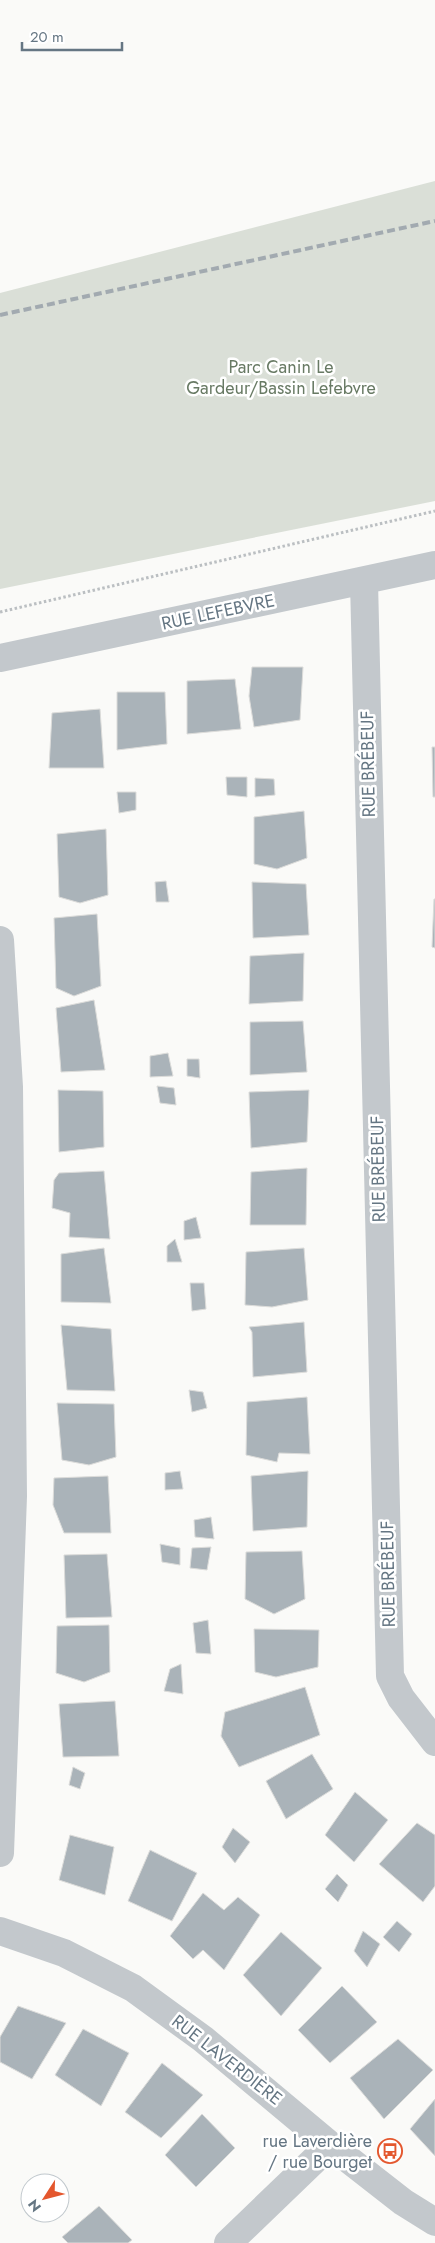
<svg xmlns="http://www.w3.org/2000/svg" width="435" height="2243" viewBox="0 0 435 2243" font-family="Jost,sans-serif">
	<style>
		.green { fill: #dadfd7 }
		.building { fill: #aab3b9; stroke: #dcdcda }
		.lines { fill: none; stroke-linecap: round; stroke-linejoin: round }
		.path { stroke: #bbbfc2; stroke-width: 3; stroke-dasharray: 2.5 2.5; stroke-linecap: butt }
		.minor { stroke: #c3c8cc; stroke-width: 28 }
		.rail { stroke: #a2aab0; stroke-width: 4; stroke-dasharray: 8 4; stroke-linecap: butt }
		.labels { text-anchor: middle; stroke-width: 5; stroke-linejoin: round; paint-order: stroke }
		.park-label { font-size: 18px; fill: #687a64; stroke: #fff }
		.street-label { font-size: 18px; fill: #657683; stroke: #fff }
		.poi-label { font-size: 18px; fill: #657683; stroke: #fff; text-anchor: end }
	</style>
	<rect width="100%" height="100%" fill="#fafaf8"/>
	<!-- green -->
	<path class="green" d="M435,181V501L0,589V293Z"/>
	<!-- building -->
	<path class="building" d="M252,667H303L300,720L254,727L249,696Z
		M235,679L241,729L187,734V681Z
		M117,692H165L167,744L117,750Z
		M100,709L104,768H49L52,713Z
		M432,747H435V797H433Z
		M226,777H247V797L227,795Z
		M255,778L274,779L275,795L255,797Z
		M117,792H136V810L119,813Z
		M304,811L307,858L277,869L254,864V817Z
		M106,829L108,895L80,903L59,897L57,834Z
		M166,881L169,902H156L155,882Z
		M252,882L306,884L309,935L253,938Z
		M434,899H435V948L432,947Z
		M97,914L101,986L74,996L56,988L54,918Z
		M304,953L303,1001L249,1004L250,956Z
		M94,1000L105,1070L61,1072L56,1008Z
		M303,1021L307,1072L250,1075V1022Z
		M168,1053L173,1076L150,1077V1056Z
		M187,1059H199L200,1078L187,1076Z
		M157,1086L174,1088L176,1105L160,1103Z
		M58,1090L103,1091L104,1147L59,1152Z
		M309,1090L307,1142L251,1148L249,1092Z
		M307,1168L306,1225H250L251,1172Z
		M104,1171L110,1239L69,1237L70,1213L52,1208L54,1180L59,1173Z
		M196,1217L201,1238L184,1240V1221Z
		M175,1239L182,1262H167V1246Z
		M104,1248L111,1303L61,1302V1254Z
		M304,1248L308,1300L272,1307L245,1305L246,1252Z
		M190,1283H204L206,1309L192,1311Z
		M304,1322L307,1372L253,1377L252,1332L249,1327Z
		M61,1325L111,1329L115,1391L67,1390Z
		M189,1390L203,1392L207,1408L192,1412Z
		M307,1397L310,1454L279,1453L277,1462L246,1455L247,1402Z
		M57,1403L114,1404L116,1457L89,1465L62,1460Z
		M180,1471L183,1489L165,1490V1473Z
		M308,1471L307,1527L253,1531L251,1476Z
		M108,1476L111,1533H64L53,1505L54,1478Z
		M211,1517L214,1539L195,1537L194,1520Z
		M160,1544L180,1548V1565L162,1562Z
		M211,1547L207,1570L190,1568L192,1548Z
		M302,1551L305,1599L274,1614L245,1599L246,1552Z
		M107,1554L112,1617L66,1618L64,1555Z
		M208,1620L211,1654L196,1653L193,1623Z
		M109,1625L110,1672L84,1682L56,1673L57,1626Z
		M254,1629L319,1630L318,1667L276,1677L255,1672Z
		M181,1664L183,1694L164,1691L170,1669Z
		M305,1687L320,1735L239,1767L221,1736L225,1712Z
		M115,1701L119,1756L63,1757L59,1704Z
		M312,1754L333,1789L286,1819L266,1781Z
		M73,1767L85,1773L80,1789L69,1785Z
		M355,1792L388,1820L354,1862L325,1835Z
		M417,1823L435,1835V1886L423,1902L379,1864Z
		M233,1828L250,1842L235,1863L222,1847Z
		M70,1835L114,1847L105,1895L59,1880Z
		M150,1850L197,1873L172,1921L128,1901Z
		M337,1874L348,1885L338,1902L325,1889Z
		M203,1893L224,1910L238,1897L260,1915L224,1970L203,1950L193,1959L170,1936Z
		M397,1921L412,1934L399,1952L383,1937Z
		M363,1931L380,1944L367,1967L354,1951Z
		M281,1932L322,1968L281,2016L243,1975Z
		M342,1986L377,2022L330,2063L298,2030Z
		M18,2006L66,2023L32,2079L0,2062V2037Z
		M83,2029L129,2053L101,2106L55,2075Z
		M398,2039L433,2070L384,2119L350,2078Z
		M162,2063L203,2095L161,2138L125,2112Z
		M435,2099V2156L410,2129Z
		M202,2114L235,2148L196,2187L165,2155Z
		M99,2206L132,2240L128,2243H68L62,2237Z"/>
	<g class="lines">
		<!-- path -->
		<path class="path" d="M0,612L435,511"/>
		<!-- minor -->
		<path class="minor" d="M364,581L390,1676L401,1698L435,1742
			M0,658L435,565
			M0,940L9,1087L13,1496L0,1853
			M0,1931L64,1953L133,1988L203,2039L330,2145L403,2202L435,2222
			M228,2243L330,2145"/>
		<!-- rail -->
		<path class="rail" d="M0,315L435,221"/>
	</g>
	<!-- icons -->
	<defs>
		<symbol id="bus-ring" viewBox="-11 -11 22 22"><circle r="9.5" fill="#fff" stroke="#e4572e" stroke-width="1.5"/><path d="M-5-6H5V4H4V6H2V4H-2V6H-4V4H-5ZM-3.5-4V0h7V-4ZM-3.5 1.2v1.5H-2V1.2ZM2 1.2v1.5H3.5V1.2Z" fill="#e4572e"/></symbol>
	</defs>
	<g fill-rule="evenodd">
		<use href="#bus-ring" x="376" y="2137" width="28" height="28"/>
	</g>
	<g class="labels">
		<!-- park labels -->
		<g class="park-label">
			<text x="281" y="373">Parc Canin Le<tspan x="281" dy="21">Gardeur/Bassin Lefebvre</tspan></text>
		</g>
		<!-- street labels -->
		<g class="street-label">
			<text transform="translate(218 612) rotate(-12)" y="6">RUE LEFEBVRE</text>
			<text transform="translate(368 764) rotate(-91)" y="6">RUE BRÉBEUF</text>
			<text transform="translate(378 1169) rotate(-91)" y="6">RUE BRÉBEUF</text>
			<text transform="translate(388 1574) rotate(-91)" y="6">RUE BRÉBEUF</text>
			<text transform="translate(227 2060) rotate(38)" y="6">RUE LAVERDIÈRE</text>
		</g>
		<!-- poi labels -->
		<g class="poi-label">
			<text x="372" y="2147">rue Laverdière<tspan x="372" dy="21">/ rue Bourget</tspan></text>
		</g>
	</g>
	<!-- north arrow -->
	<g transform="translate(45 2198) rotate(234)"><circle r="24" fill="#ffffff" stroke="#c1c8cd"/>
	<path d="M0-4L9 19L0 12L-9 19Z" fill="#e4572e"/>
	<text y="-8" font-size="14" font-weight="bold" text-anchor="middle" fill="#657683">N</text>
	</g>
	<!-- scale -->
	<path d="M22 42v8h100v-8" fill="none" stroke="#657683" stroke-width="2.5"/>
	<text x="30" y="42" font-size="15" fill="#657683" stroke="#ffffff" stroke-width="4" paint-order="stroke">20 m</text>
</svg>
